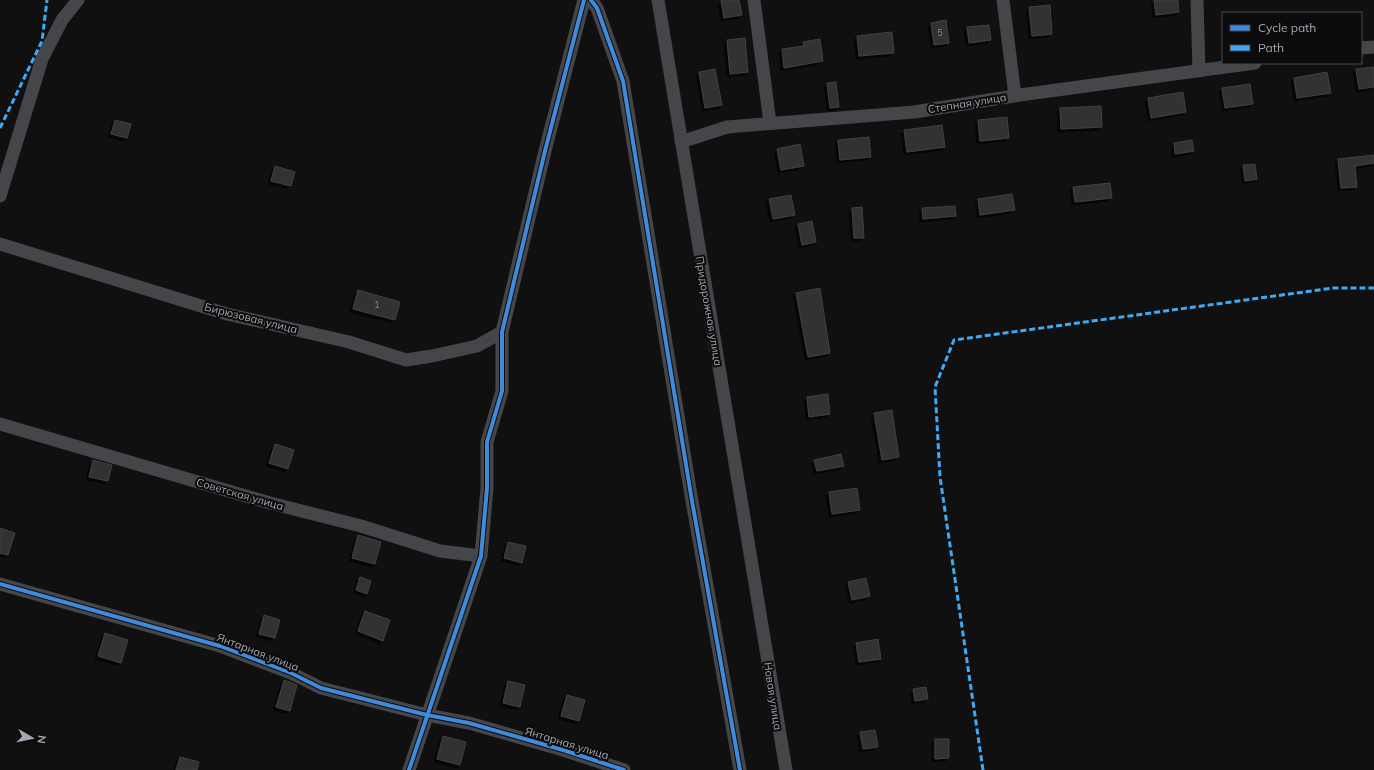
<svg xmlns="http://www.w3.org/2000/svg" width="1374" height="770" viewBox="0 0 1374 770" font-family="Mulish,sans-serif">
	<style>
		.building { fill: #313133; stroke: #404144; filter: url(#shadow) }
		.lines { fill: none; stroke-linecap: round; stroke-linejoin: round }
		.minor { stroke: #454649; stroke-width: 13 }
		.quiet { stroke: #3fa9f5; stroke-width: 3; stroke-dasharray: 6 3; stroke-linecap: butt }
		.cycleway-casing { stroke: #0b0b0c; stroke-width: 6 }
		.cycleway { stroke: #408adc; stroke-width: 4 }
		.labels { text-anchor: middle; stroke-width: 4; stroke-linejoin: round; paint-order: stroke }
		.number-label { font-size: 9px; fill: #868a92 }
		.street-label { font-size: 11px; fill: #a2a8b2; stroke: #0b0b0c }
	</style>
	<defs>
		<filter id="shadow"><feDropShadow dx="-3" dy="3" stdDeviation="0" flood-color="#0009"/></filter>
	</defs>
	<rect width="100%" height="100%" fill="#101011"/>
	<!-- building -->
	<path class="building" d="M721,0H739L742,15L724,18Z
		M1154,0H1178L1179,12L1156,15Z
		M1050,5L1052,34L1032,36L1029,7Z
		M946,20L949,43L934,45L931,23Z
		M989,25L991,40L969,43L967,27Z
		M892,32L894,53L859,56L857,36Z
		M745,38L748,72L730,74L727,40Z
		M820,39L823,61L784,68L782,49L804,46L803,42Z
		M1374,67V87L1359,89L1356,69Z
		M715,69L722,105L705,108L699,72Z
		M1327,72L1331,93L1297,98L1294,78Z
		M836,82L839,107L830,108L827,83Z
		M1250,84L1253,104L1225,108L1222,88Z
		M1183,92L1186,112L1151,118L1148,98Z
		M1101,106L1102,127L1061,129L1060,108Z
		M1007,117L1009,138L980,141L978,120Z
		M115,120L131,124L127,138L111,134Z
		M942,125L945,147L907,152L904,130Z
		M869,137L871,157L840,160L838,140Z
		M1192,140L1194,151L1175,154L1174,143Z
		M800,144L804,166L781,170L777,149Z
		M1374,155V163L1355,166L1357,187L1341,188L1338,159Z
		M1255,164L1257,179L1245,181L1243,165Z
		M275,166L295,172L291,186L271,181Z
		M1110,183L1112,198L1075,202L1073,187Z
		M1012,194L1015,210L980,215L978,199Z
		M791,195L795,215L773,219L769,199Z
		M955,206L956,216L923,219L922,208Z
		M862,207L864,238H854L852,208Z
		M812,221L816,242L802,245L798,224Z
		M820,288L830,353L808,357L796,293Z
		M358,290L400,302L395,320L353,309Z
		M828,394L830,414L809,417L807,397Z
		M892,410L899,457L882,460L874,413Z
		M275,444L294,450L288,469L269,463Z
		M841,454L844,466L817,471L814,460Z
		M93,460L112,465L108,481L89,477Z
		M857,488L860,510L832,514L829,492Z
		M0,528L15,533L8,555L0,553Z
		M358,535L381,542L375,564L352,558Z
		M508,542L526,546L522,563L504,558Z
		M360,577L371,581L367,594L356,590Z
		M866,578L870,596L852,600L848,582Z
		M365,611L390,620L383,641L358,631Z
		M264,615L280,620L275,638L259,634Z
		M105,633L128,640L121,663L98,656Z
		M878,639L881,659L859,662L856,643Z
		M284,680L297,685L290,711L276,707Z
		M508,681L525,685L520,707L503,703Z
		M926,687L928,699L915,701L913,689Z
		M567,695L585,700L579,721L561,716Z
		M875,730L878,747L863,749L860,732Z
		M443,736L466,742L460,765L437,759Z
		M935,739H949V758L935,759Z
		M180,757L199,762L197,770H176Z"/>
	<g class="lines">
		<!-- minor -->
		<path class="minor" d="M591,0L597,8L623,81L692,501L740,770
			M658,0L786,770
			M754,0L770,123
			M1003,0L1015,96
			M1197,0L1199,71
			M1361,48L1374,47
			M681,142L727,127L914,112L1020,95L1255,63
			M0,196L42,59L62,20L78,0
			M0,244L227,314L349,342L406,360L432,356L477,346L502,332
			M0,424L270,503L361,526L440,551L481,556
			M0,584L220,646L291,673L321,688L427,715L469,723L563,750L624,770
			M409,770L481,556L487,488V442L502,391V332L545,151L584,0"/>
		<!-- quiet -->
		<path class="quiet" d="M0,128L42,41L47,0
			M983,770L940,477L935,387L954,340L1333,288H1374"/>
		<defs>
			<path id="cycleway" d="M591,0L597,8L623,81L692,501L740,770
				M0,584L220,646L291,673L321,688L427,715L469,723L563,750L624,770
				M409,770L481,556L487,488V442L502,391V332L545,151L584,0"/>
		</defs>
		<!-- cycleway casing -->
		<use href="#cycleway" class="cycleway-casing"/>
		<!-- cycleway -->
		<use href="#cycleway" class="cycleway"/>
	</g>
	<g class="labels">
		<!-- number labels -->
		<g class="number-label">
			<text x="940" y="36">5</text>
			<text x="377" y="308">1</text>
		</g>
		<!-- street labels -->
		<g class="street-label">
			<text transform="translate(967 103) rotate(-9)" y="4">Степная улица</text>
			<text transform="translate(709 311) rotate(80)" y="4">Придорожная улица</text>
			<text transform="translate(251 318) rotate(14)" y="4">Бирюзовая улица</text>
			<text transform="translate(240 494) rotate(16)" y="4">Советская улица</text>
			<text transform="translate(258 652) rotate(21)" y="4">Янтарная улица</text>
			<text transform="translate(773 696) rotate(81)" y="4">Новая улица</text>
			<text transform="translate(567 743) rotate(17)" y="4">Янтарная улица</text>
		</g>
	</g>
	<!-- legend -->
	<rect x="1222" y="12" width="140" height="52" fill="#0b0b0c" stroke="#474a4e"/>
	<rect x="1230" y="25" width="20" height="6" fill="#408adc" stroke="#474a4e"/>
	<text x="1258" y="32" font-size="12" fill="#a2a8b2">Cycle path</text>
	<rect x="1230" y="45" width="20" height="6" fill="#3fa9f5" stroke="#474a4e"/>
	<text x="1258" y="52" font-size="12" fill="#a2a8b2">Path</text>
	<!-- north arrow -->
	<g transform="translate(32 738) rotate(99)" stroke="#0b0b0c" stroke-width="3" paint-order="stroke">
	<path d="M0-3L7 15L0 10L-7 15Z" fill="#a2a8b2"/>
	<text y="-6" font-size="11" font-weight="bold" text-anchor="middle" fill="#a2a8b2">N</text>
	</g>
</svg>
